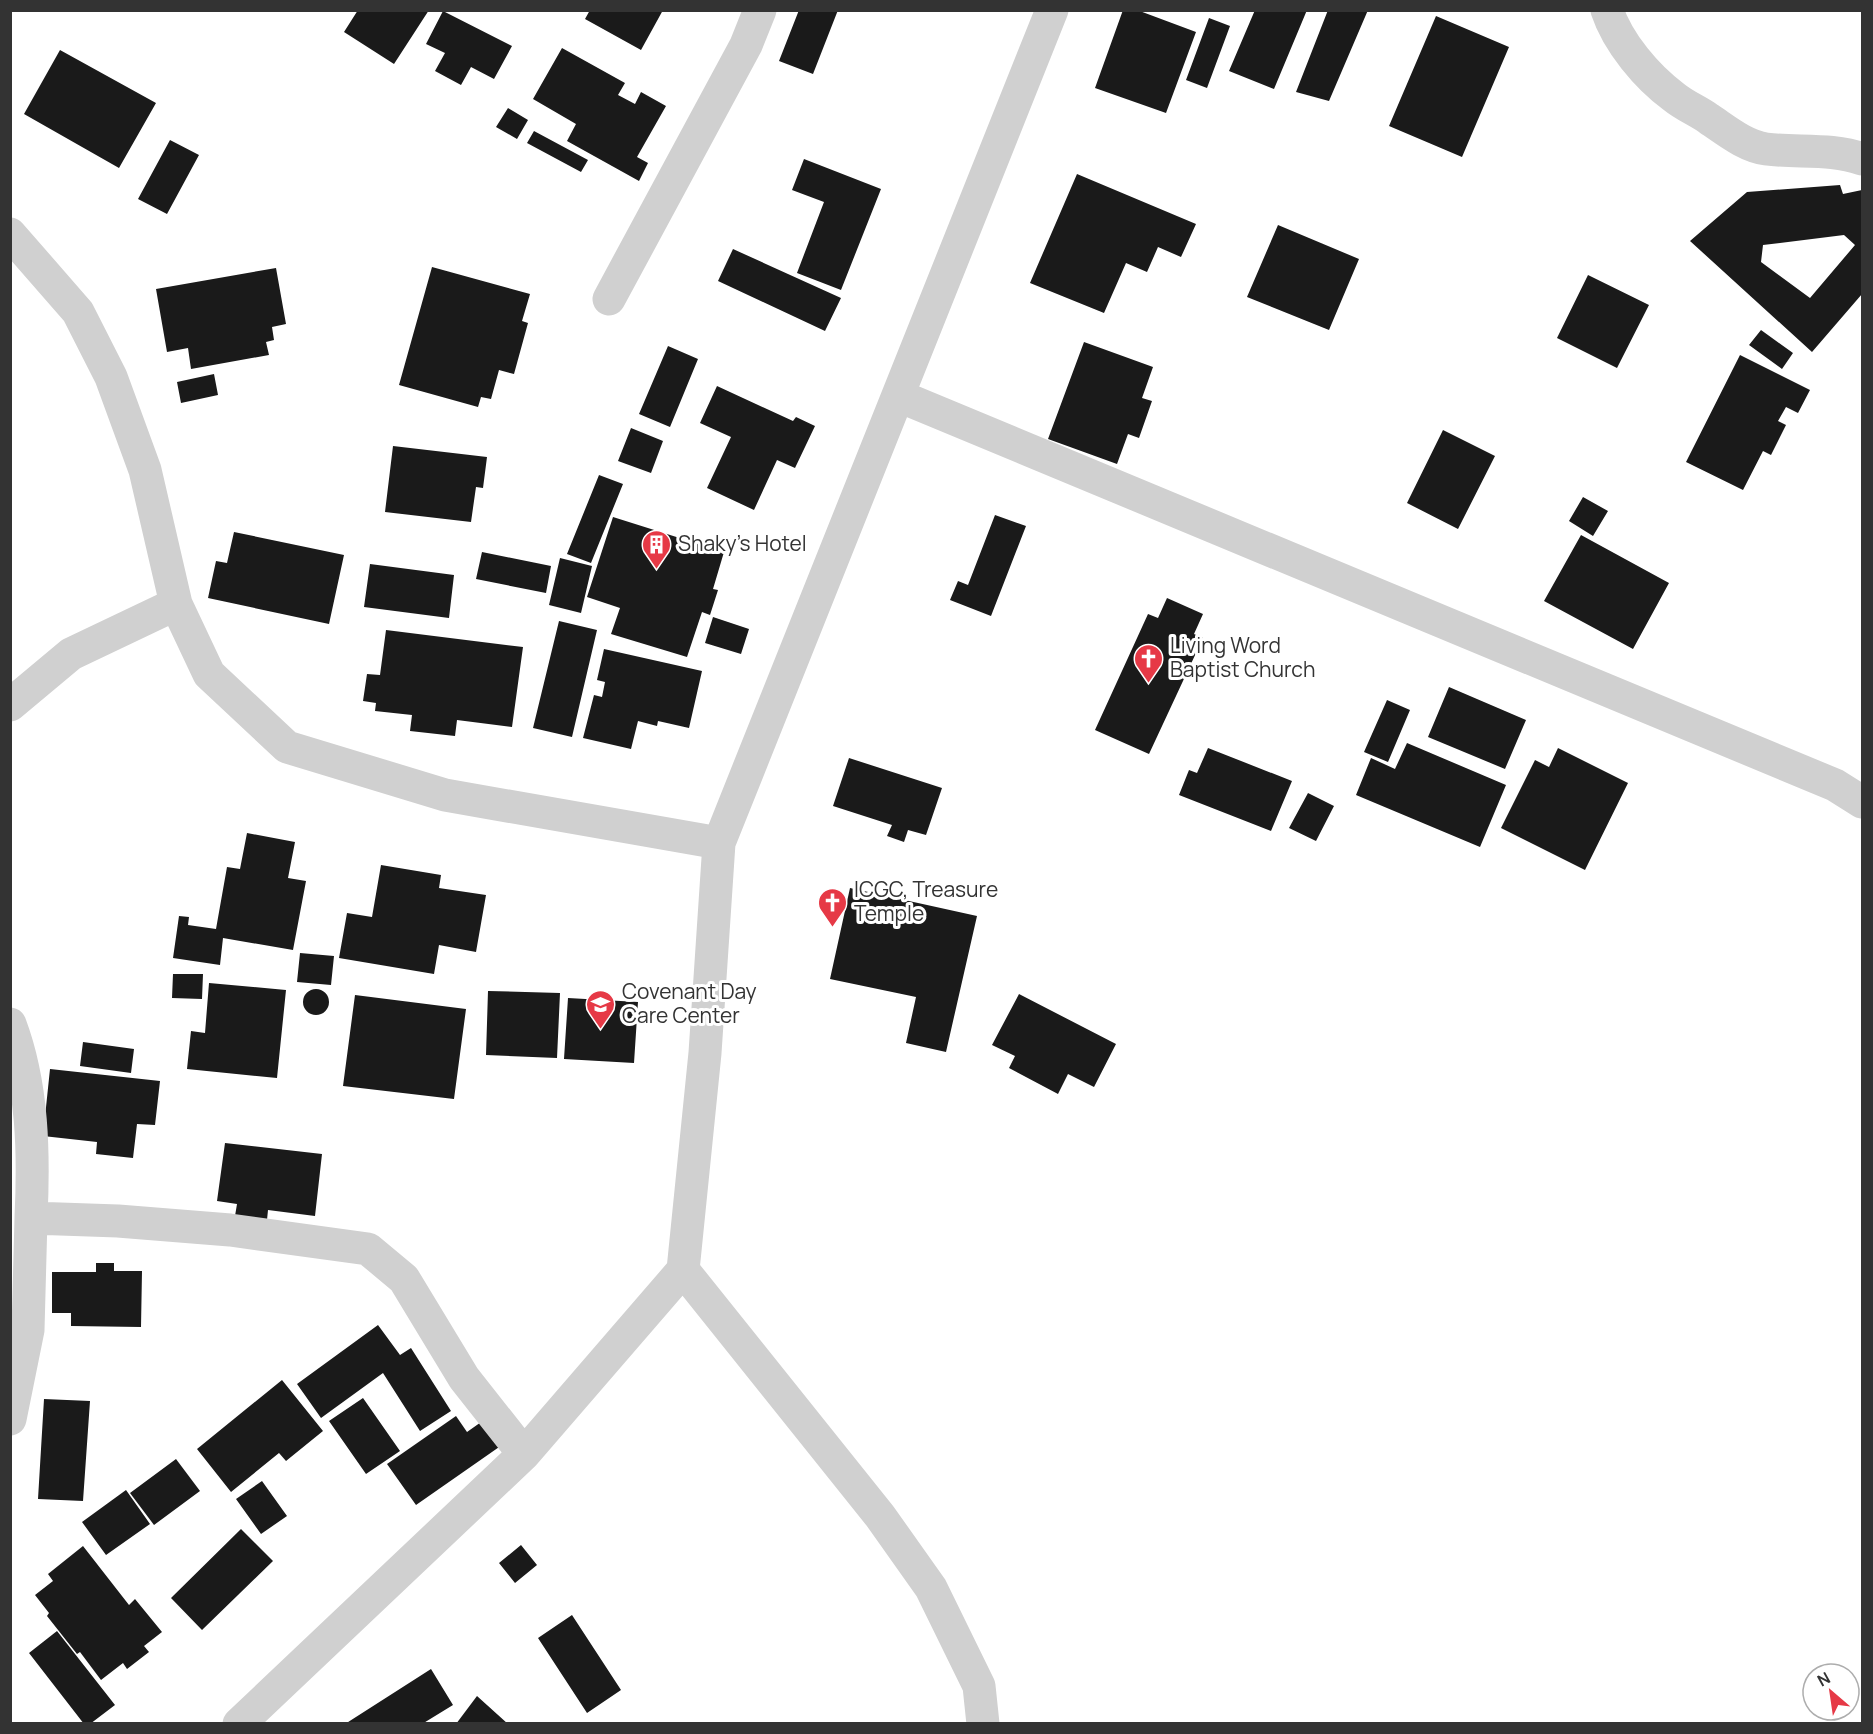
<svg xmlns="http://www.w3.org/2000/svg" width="1873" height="1734" viewBox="0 0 1873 1734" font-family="Manrope,sans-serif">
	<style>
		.building { fill: #1a1a1a; fill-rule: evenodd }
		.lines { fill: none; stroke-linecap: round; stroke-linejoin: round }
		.minor { stroke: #d0d0d0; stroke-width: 33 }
		.labels { text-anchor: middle; stroke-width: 6; stroke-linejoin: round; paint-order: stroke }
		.poi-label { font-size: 21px; fill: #333; stroke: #fff; text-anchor: start }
	</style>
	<rect width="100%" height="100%" fill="#fff"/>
	<!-- building -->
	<path class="building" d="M358,10H429L394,64L344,32Z
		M590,10H663L641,50L585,19Z
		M799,10H838L813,74L779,61Z
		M1123,10H1137L1196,32L1166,113L1095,88Z
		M1255,10H1307L1274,89L1229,71Z
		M1328,10H1368L1329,101L1296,92Z
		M443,11L512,46L494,79L471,67L461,85L435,71L445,53L426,44Z
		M1436,16L1509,47L1462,157L1389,126Z
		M1209,18L1230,26L1207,88L1186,80Z
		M562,48L625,83L618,95L635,104L641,92L666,106L637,157L648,163L639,181L567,141L576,124L533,99Z
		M60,50L156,103L119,168L24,114Z
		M508,108L528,120L517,139L496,127Z
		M534,131L588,160L581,172L527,143Z
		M170,140L199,155L167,214L138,199Z
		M804,159L881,189L841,290L797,273L824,202L792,190Z
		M1077,174L1196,224L1181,257L1158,247L1147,272L1126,263L1104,313L1030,283Z
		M1840,185L1843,194L1862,190V294L1812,352L1690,241L1747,192ZM1844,235L1855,245L1810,298L1761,262L1763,245Z
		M1278,225L1359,259L1329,330L1247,297Z
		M733,249L841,298L825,331L718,281Z
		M432,267L530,294L522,321L528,323L514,374L499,370L491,399L481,397L478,407L399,385Z
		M276,268L286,324L272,327L274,340L266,342L269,355L191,369L188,348L167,352L156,289Z
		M1588,275L1649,305L1617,368L1557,338Z
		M1761,330L1793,353L1782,369L1749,345Z
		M1084,342L1153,367L1142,398L1152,401L1139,438L1128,434L1117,464L1048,439Z
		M668,346L698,359L670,427L639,414Z
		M1740,355L1810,390L1798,413L1786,407L1778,421L1786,425L1771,455L1763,451L1743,490L1686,462Z
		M214,374L218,395L181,403L177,382Z
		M717,386L793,421L796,417L815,426L795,468L777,460L754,510L707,488L731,437L700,423Z
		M631,428L663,441L651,473L618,461Z
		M1443,430L1495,456L1458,529L1407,503Z
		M393,446L487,457L483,488L476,487L471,522L385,512Z
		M599,475L623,484L591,563L567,554Z
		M1583,497L1608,511L1593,536L1569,521Z
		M995,515L1026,526L991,616L950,600L958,581L968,585Z
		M613,517L724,552L713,589L718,590L710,615L702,612L687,657L611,634L620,608L587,597Z
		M234,532L344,555L329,624L208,598L216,561L227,563Z
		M1581,535L1669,583L1633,649L1544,601Z
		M482,552L551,566L546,593L476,579Z
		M560,558L592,566L581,613L549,605Z
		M370,564L454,575L449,618L364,607Z
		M1167,598L1203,614L1194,634L1203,638L1149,754L1095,730L1148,614L1158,618Z
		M713,617L749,629L741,654L705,643Z
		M559,621L597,630L572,737L533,728Z
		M386,630L523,647L512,727L457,720L455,736L410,731L412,715L375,711L376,703L363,701L367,674L380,675Z
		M604,649L702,671L689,728L658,721L657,726L638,721L631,749L583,738L594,695L602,697L605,682L597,680Z
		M1449,687L1526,720L1505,769L1428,737Z
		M1387,700L1410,710L1388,762L1364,752Z
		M1407,743L1506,785L1480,847L1356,795L1371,758L1395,769Z
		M1208,748L1292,781L1271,831L1179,795L1189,770L1197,773Z
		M1558,748L1628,783L1585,870L1501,828L1535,760L1549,767Z
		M849,758L942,788L926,835L908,830L904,842L887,836L892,825L833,806Z
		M1308,793L1334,806L1316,841L1289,828Z
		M247,833L295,842L288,878L306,881L293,950L223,938L220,965L173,958L179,916L189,917L188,925L216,929L227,867L240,869Z
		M381,865L441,875L439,888L486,895L476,952L439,945L434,974L339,958L347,913L372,917Z
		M850,888L977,916L946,1052L906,1043L916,997L830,979Z
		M300,953L334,956L331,985L297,982Z
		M173,974H203L202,999L172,998Z
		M209,983L286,990L277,1078L187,1069L191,1031L205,1033Z
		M303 1002a13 13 0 1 1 26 0a13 13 0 1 1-26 0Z
		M488,991L560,993L557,1058L486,1055Z
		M1019,994L1116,1044L1094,1087L1068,1074L1058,1094L1009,1068L1015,1056L992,1045Z
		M355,995L466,1009L454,1099L343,1086Z
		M568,998L638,1002L634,1063L564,1059Z
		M83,1042L134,1049L131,1073L80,1066Z
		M50,1069L160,1081L155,1125L137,1124L133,1158L96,1154L97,1142L43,1136Z
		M225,1143L322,1154L315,1216L268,1210L267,1220L235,1216L237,1204L217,1201Z
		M96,1263H114V1271H142L141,1327L71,1326V1313H52V1272H96Z
		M378,1325L400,1355L411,1348L451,1411L420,1431L383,1373L321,1418L297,1384Z
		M282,1380L323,1431L286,1461L279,1453L231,1492L197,1449Z
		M363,1398L400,1451L366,1474L329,1421Z
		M44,1399L90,1401L83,1501L38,1499Z
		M456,1416L467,1432L484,1420L502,1445L416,1505L387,1464Z
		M176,1459L200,1491L154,1525L130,1493Z
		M262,1481L287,1516L261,1534L236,1499Z
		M126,1490L150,1524L106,1555L82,1522Z
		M241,1529L273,1561L202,1630L171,1598Z
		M521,1545L537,1565L515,1583L499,1563Z
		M83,1546L129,1605L135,1599L162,1632L144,1646L149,1652L127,1669L123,1663L101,1680L80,1652L77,1654L47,1616L49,1613L35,1595L53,1581L48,1574Z
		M572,1615L621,1690L587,1713L538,1638Z
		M57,1631L115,1705L90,1724H84L29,1653Z
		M431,1669L453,1705L422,1724H345Z
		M477,1696L508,1724H456Z"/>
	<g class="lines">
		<!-- minor -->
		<path class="minor" d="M1607,10C1618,43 1647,77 1674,97C1685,106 1698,111 1709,119C1727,131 1745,146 1766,149C1798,153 1832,148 1862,159
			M10,234L78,312L111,377L145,470L176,604L209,674L287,747L445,795L719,843
			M609,299L746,45L760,10
			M899,396L1835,785L1862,802
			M10,705L71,654L176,604
			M10,1024C33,1085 34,1154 31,1218
			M683,1270L880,1516L931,1588L979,1686L983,1724
			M10,1419L28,1330L31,1218L118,1221L230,1230L368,1249L404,1279L464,1378L524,1454
			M239,1724L524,1454L683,1270L705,1053L719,843L1052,10"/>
	</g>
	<!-- icons -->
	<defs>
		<symbol id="building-pin" viewBox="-11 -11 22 30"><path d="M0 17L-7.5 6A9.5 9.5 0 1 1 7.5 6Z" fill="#e63946" stroke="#fff"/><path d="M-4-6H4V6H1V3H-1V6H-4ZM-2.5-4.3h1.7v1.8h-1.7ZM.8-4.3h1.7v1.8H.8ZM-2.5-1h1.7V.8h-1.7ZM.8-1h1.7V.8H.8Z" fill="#fff"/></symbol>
		<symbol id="church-pin" viewBox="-11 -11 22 30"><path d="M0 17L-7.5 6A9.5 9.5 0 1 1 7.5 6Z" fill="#e63946" stroke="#fff"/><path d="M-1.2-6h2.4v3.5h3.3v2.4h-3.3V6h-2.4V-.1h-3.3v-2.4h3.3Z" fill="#fff"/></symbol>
		<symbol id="school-pin" viewBox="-11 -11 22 30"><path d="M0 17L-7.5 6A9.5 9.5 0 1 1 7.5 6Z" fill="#e63946" stroke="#fff"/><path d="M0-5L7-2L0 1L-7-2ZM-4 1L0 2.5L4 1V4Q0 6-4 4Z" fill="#fff"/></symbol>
	</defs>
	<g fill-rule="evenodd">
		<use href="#building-pin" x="640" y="528" width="33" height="45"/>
		<use href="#church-pin" x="1132" y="642" width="33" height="45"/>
		<use href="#church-pin" x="816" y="886" width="33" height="45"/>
		<use href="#school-pin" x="584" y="988" width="33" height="45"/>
	</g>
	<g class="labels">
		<!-- poi labels -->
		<g class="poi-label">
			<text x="678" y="551">Shaky's Hotel</text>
			<text x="1170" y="653">Living Word<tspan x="1170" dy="24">Baptist Church</tspan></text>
			<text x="854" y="897">ICGC, Treasure<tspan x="854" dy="24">Temple</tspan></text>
			<text x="622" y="999">Covenant Day<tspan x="622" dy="24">Care Center</tspan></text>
		</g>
	</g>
	<!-- border -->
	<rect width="1873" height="1734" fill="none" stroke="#333333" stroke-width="24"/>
	<!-- north arrow -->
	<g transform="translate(1831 1692) rotate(331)"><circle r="28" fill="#ffffff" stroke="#adadad" stroke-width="1.5"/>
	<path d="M0-4.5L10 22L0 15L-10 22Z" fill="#e63946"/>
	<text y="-9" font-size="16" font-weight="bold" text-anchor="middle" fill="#333333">N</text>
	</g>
</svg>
